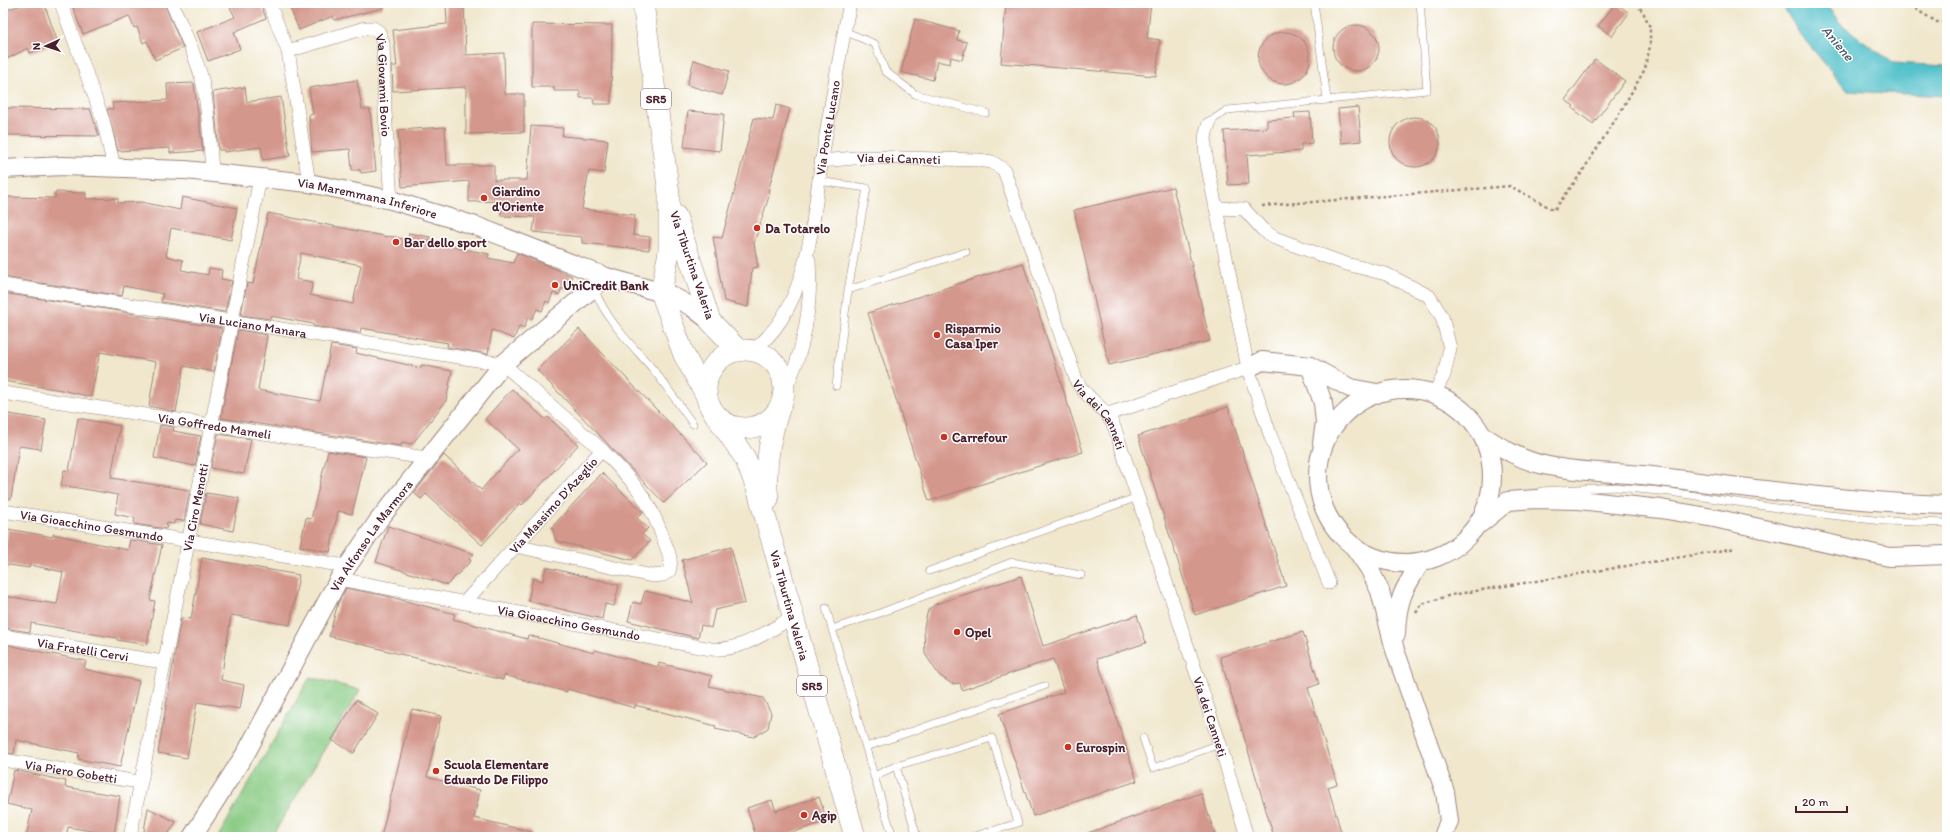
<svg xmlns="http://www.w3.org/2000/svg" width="1950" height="840" viewBox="0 0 1950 840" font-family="Itim,sans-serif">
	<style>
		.green { fill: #89cb84; stroke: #6a7558 }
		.water { fill: #53c1ca; stroke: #4e707a }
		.building { fill: #d4978c; fill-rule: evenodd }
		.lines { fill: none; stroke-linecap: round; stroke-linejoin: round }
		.lane-casing { stroke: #9d837c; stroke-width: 8 }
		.street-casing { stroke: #9d837c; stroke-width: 14 }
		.secondary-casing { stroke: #9d837c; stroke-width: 20 }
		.primary-casing { stroke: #9d837c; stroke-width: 22 }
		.path { stroke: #9d837c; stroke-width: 2.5; stroke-dasharray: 3 3; stroke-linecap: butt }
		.lane { stroke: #fff; stroke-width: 7 }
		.street { stroke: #fff; stroke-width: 13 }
		.secondary { stroke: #fff; stroke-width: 18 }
		.primary { stroke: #fff; stroke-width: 21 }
		.poi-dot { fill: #c8321e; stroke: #fff; stroke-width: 1.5 }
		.labels { text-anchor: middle; stroke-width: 3; stroke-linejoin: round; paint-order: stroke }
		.shield { fill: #fff; stroke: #80626b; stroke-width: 1 }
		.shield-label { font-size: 12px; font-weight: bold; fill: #4a1f2b }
		.street-label { font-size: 13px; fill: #4a1f2b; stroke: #fff }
		.poi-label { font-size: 13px; font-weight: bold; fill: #4a1f2b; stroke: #fff; text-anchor: start }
		.water-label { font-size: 14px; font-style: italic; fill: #4e606b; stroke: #fff }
	</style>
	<rect width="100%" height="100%" fill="#fff"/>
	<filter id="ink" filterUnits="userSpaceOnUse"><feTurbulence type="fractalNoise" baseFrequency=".025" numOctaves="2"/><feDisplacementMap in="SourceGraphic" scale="8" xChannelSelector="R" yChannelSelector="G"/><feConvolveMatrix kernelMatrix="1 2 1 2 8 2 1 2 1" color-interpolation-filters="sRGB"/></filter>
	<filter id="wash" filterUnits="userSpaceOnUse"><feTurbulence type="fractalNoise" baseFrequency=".012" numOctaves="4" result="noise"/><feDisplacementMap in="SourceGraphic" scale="16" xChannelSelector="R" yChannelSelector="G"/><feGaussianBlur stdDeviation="0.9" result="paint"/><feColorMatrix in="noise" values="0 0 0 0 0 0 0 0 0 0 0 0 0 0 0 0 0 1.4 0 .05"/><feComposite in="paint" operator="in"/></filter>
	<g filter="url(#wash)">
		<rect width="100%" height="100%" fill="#f0e7cc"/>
		<!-- green -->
		<path class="green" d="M310,677L360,690L274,833L273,837H218Z"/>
		<!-- water -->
		<path class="water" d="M1781,3H1825L1841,24L1893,63L1947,66V96L1848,91L1799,33Z"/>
		<g id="blocks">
			<!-- building -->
			<path class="building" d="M28,3H44L58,43L30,53L28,48L3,61V11Z
				M71,3H164L183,48L155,60L147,41L143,43L137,27L134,28L129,16L83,34Z
				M228,3H260L266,18L234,32L240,49L208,61L197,32L235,17Z
				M288,3H315L317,7L330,3H383V8L334,20L333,16L299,30Z
				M446,3H464L466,55L504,53L505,94H524V132L466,134V87L393,91L392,66H397L393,30L447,24Z
				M1006,3H1151L1147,38L1160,40L1156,76L1001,63Z
				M1616,3L1629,13L1612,36L1598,26Z
				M915,19L959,31L957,40L967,42L962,60L951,57L950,64L937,61L933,80L901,72Z
				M532,24L612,25L611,104H594L593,98H580V91H554V87H532Z
				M1333 48a23 23 0 1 1 46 0a23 23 0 1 1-46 0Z
				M1258 58a26 26 0 1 1 52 0a26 26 0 1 1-52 0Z
				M1595,59L1625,81L1593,124L1572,108L1574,106L1565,100Z
				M694,60L729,71L722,95L687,85Z
				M357,80L362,109H370L376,171L361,173L360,170H352L350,149L312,152L309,115L313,114L309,88Z
				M194,83L203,151L170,153V148L118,151L107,109H113L112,103L168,100L167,84Z
				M245,87L247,102L281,97L290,156L263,160L261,147L224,152V150H219L213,92Z
				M776,105L790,109L768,192L770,193L754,243L758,267L752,268L748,307L724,301L713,237L722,238L754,118L773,120Z
				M1358,107L1361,141L1341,143L1338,109Z
				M3,108L90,109L99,136L3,135Z
				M688,111L724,114L720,151L684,147Z
				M1310,112L1312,143L1301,144V151L1247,155L1249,184L1228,185L1224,131L1267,128V120L1295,118L1294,113Z
				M1390 142a25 25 0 1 1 50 0a25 25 0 1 1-50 0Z
				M531,126L563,128L562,136L608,140L604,173L589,171L582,209L635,215L633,235L650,237L649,250L582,243V237L533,232L535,217L501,216V201L469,202V181L402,187L398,130L445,127L447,165H494V180H527Z
				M1173,187L1210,341L1109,365L1074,210Z
				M55,192L86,193V199L118,198V203L141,202L180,210L182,197L237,208L231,240L171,228L166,256L183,260L181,270L208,275L209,268L222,270L221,279L232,281L225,312L161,302L163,294L124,286L122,296L3,277V238H5L7,197L55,198Z
				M268,213L388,237L389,236L408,240L409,233L430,237L429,242L489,254L488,258L513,263L517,253L572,276L566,290L562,288L559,295L553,293L549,303L546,301L542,311L537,309L532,319L528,317L524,328L519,326L514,339L492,330L488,354L447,347L448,343L361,328L360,333L313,326V324L271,316L270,319L241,315L247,283L253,284ZM301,253L361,265L353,304L310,295L313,282L296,279Z
				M1023,263L1083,452L929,501L868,313Z
				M3,293L119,311L158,319V318L222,328L214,372L184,366L176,412L149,406L156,362L100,352L91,397L62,390L3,381Z
				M579,329L707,462L664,503L537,370Z
				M238,330L267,335L258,390L320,401L331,345L357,349L356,353L421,368V365L452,371L446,401L412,444L402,442L401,446L221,418Z
				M512,389L545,419L548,417L578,445L522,505L520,503L482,545L426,494L421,499L414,493L444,455L481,490L518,449L485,419Z
				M1228,407L1286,586L1195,615L1138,436Z
				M3,413L46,420L41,449L19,446L11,499H3Z
				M78,418L120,426L111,478L190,490L184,521L175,520L174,524L167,523L166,529L134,524L135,518L115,514L118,495L61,485L64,470L69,471Z
				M160,425L174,427L173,431L201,436L195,466L154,458Z
				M218,434L251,439L244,474L211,468Z
				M328,451L366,457L352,514L338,511L330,552L300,546L306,518L311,519Z
				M602,473L643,512L637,518L648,528L642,534L650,541L632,560L556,541L552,527Z
				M206,493L239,498L233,531L200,524Z
				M388,526L474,554L469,559L471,561L447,585L376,562Z
				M8,529L53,537V534L128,550L130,540L162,545L150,600L155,601L147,645L117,640V638L31,623L30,632L3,628V596L57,604L63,572L30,565L29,568L3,564Z
				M731,547L745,603L715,610L711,628L701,625L698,638L628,621L633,602L641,604L645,591L693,603L682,560Z
				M202,558L299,575L290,625L231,615L221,680L244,685L240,709L197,702L187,758L158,753L181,618L191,619Z
				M546,567L619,585L614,606L605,604L602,619L528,601L533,578L543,581Z
				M1021,576L1043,646L1137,615L1146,643L1097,659L1137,781L1033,816L999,714L1064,692L1053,659L962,690L960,683L952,684L939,675L925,654L924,627L928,610L936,604Z
				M346,588L387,596L455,614L453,619L527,639L528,635L594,653L595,650L658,667L659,663L712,676L709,686L763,698L771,713L768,728L754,737L715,729L716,726L635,705V708L567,689V692L504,675L503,680L329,636L338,603Z
				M1303,632L1319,684L1308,688L1337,784L1328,787L1342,835L1335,837H1274L1220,657Z
				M3,644L86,661L84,669L139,681L120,767L78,759L79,753L16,740L14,754L3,752Z
				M356,700L378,714L354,753L332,740Z
				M412,709L441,716L427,777L480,790L474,818L532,832L531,837H381Z
				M14,770L66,781L65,787L120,796L114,835L68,827L66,837H26L32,810L7,804Z
				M1201,793L1216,837H1082V835Z
				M819,797L827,821L779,837H756L747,808L772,800L776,811Z
				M148,808L176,822L166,837H143Z"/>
		</g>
	</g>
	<g filter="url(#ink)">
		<use href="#blocks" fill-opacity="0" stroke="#9d837c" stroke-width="1"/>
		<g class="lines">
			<defs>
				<path id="lane" d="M1314,3L1327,99
					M844,31L875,44L885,71L915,94L986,113
					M1209,124L1215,118L1228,110L1427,90L1420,3
					M818,181L867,188L848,290L836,386
					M594,288C606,320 629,342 651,367C666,385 679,405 693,424
					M848,290L966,252
					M1541,491L1616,487L1670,492L1803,512L1883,521L1947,523
					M929,571L1138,497
					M826,608L874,776
					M832,629L880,613L1012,562L1081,575
					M1143,738L1153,768L1220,744
					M866,747L1044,686
					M893,837L874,776L896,766
					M917,837L896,766L992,738L1018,823L972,837"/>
				<g id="street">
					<path d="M61,3L103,120L114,167"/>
					<path d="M172,3C182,29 197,56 203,84C209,113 210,143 212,173"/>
					<path d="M269,3L288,51"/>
					<path d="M1209,124C1203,136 1205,149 1207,163L1248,368L1271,437L1329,583"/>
					<path id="s1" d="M821,161L866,157L978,160L992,162L1004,170L1077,382C1089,402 1106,406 1115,429L1220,744L1247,837"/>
					<path id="s2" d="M309,183L288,51L365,28H373L379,32L383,43L385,112L391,200"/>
					<path d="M1216,208L1244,209L1263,230L1275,238L1343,263L1386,274L1429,296L1442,317L1450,348L1444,375L1434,394"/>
					<path id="s3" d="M3,285L503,364L602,450L464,603"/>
					<path id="s4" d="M752,351C812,307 812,214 824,147C832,99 840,51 850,3"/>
					<path d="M784,391C805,352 812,303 809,260"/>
					<path id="s5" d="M3,393L426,458"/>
					<path d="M1108,414L1248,368"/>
					<path id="s6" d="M3,511L346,566"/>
					<path d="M516,546L652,576L663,575L669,571C673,562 668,550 664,541C650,499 633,481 602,450"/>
					<path id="s7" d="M339,579L711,649C741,652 768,631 793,617"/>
					<path id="s8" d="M3,636L163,662"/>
					<path id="s9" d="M3,760L139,782"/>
					<path id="s10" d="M130,837L260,178"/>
				</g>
				<g id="secondary">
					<path id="s11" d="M3,169L63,166L185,170L309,183L391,200L476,226L606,277L670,295L692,307L710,321"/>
					<path d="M1310,366L1323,403L1325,422L1322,443"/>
					<path d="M1248,368L1262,361L1310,366L1350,388L1377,393"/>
					<circle cx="1405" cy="476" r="87"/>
					<path d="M1482,435C1502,448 1520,460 1544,465C1579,473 1617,472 1652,476C1750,488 1848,502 1947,505"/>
					<path d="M1481,523L1508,501L1535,499L1579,500L1661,509L1714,518L1889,557L1947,555"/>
					<path d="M1355,548L1369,568L1380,591L1395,650L1445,792L1449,821L1443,837"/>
					<path d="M1396,634C1397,600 1403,590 1421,562"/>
					<path id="s12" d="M192,837L247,751L339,579L378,521L503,364L606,277"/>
				</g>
				<g id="primary">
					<path d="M643,3L669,194V252L661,292L684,355L707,397"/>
					<path d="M676,216L710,321L739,351"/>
					<circle cx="745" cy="389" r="39"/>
					<path id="s13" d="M713,411L745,458L758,491L855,837"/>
					<path d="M768,500C764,468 769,439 779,409"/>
				</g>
			</defs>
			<!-- lane casing -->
			<use href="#lane" class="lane-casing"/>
			<!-- street casing -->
			<use href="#street" class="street-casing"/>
			<!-- secondary casing -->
			<use href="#secondary" class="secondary-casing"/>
			<!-- primary casing -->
			<use href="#primary" class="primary-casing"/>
			<!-- path -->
			<path class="path" d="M1905,3L1937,22H1947
				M1262,206L1510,186L1554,210L1580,175L1619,114L1645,69L1650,46V27L1643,12L1636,3
				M1416,613L1422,604L1451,595L1736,548"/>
			<!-- lane -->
			<use href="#lane" class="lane"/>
			<!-- street -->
			<use href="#street" class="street"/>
			<!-- secondary -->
			<use href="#secondary" class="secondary"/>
			<!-- primary -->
			<use href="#primary" class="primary"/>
		</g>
	</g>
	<!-- markers -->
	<g class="poi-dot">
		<circle cx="484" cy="198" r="4"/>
		<circle cx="757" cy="228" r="4"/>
		<circle cx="396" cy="242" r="4"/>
		<circle cx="555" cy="285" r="4"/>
		<circle cx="937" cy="335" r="4"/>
		<circle cx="944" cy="437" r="4"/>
		<circle cx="957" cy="632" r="4"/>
		<circle cx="1068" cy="747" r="4"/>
		<circle cx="436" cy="771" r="4"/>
		<circle cx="804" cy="815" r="4"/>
	</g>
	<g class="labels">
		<!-- shield labels -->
		<g class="shield">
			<rect x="641" y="89" width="30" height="20" rx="3"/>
			<rect x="797" y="676" width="30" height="20" rx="3"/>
		</g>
		<g class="shield-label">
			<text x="656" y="103">SR5</text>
			<text x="812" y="690">SR5</text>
		</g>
		<!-- street labels -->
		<g class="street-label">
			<text dy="5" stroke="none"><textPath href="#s2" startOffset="283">Via Giovanni Bovio</textPath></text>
			<text dy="5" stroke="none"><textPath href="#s4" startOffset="242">Via Ponte Lucano</textPath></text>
			<text dy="5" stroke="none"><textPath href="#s1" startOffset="78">Via dei Canneti</textPath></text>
			<text dy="5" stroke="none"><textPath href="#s11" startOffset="367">Via Maremmana Inferiore</textPath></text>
			<text transform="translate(693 265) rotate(71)" y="5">Via Tiburtina Valeria</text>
			<text dy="5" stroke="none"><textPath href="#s3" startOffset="253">Via Luciano Manara</textPath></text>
			<text dy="5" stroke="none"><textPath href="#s1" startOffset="450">Via dei Canneti</textPath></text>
			<text dy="5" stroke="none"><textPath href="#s5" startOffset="214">Via Goffredo Mameli</textPath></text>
			<text transform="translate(553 505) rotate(-48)" y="5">Via Massimo D'Azeglio</text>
			<text dy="5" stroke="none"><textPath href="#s10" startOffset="336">Via Ciro Menotti</textPath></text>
			<text dy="5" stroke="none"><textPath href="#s6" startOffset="90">Via Gioacchino Gesmundo</textPath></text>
			<text dy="5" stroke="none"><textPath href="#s12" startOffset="351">Via Alfonso La Marmora</textPath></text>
			<text dy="5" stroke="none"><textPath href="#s13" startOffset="211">Via Tiburtina Valeria</textPath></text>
			<text dy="5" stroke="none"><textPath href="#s7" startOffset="234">Via Gioacchino Gesmundo</textPath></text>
			<text dy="5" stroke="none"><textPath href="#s8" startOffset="81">Via Fratelli Cervi</textPath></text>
			<text dy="5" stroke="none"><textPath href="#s1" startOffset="774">Via dei Canneti</textPath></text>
			<text dy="5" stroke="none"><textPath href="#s9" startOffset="69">Via Piero Gobetti</textPath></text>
		</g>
		<!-- poi labels -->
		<g class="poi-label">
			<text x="492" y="196">Giardino<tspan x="492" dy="15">d'Oriente</tspan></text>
			<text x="765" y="233">Da Totarelo</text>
			<text x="404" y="247">Bar dello sport</text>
			<text x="563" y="290">UniCredit Bank</text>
			<text x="945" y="333">Risparmio<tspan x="945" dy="15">Casa Iper</tspan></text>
			<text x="952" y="442">Carrefour</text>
			<text x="965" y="637">Opel</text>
			<text x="1076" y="752">Eurospin</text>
			<text x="444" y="769">Scuola Elementare<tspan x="444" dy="15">Eduardo De Filippo</tspan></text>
			<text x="812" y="820">Agip</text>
		</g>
		<!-- water labels -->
		<g class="water-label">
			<text transform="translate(1838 43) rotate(50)" y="5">Aniene</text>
		</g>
	</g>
	<!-- margin -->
	<rect width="1950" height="840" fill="none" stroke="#fff" stroke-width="16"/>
	<!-- north arrow -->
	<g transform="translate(46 46) rotate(267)" stroke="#ffffff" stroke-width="3" paint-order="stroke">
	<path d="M0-3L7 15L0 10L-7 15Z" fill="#4a1f2b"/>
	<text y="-6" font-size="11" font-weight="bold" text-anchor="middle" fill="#4a1f2b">N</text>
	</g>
	<!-- scale -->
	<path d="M1796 806v6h51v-6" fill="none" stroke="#4a1f2b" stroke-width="2"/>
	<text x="1802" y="806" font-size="12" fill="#4a1f2b" stroke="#ffffff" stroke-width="3" paint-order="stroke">20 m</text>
</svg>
